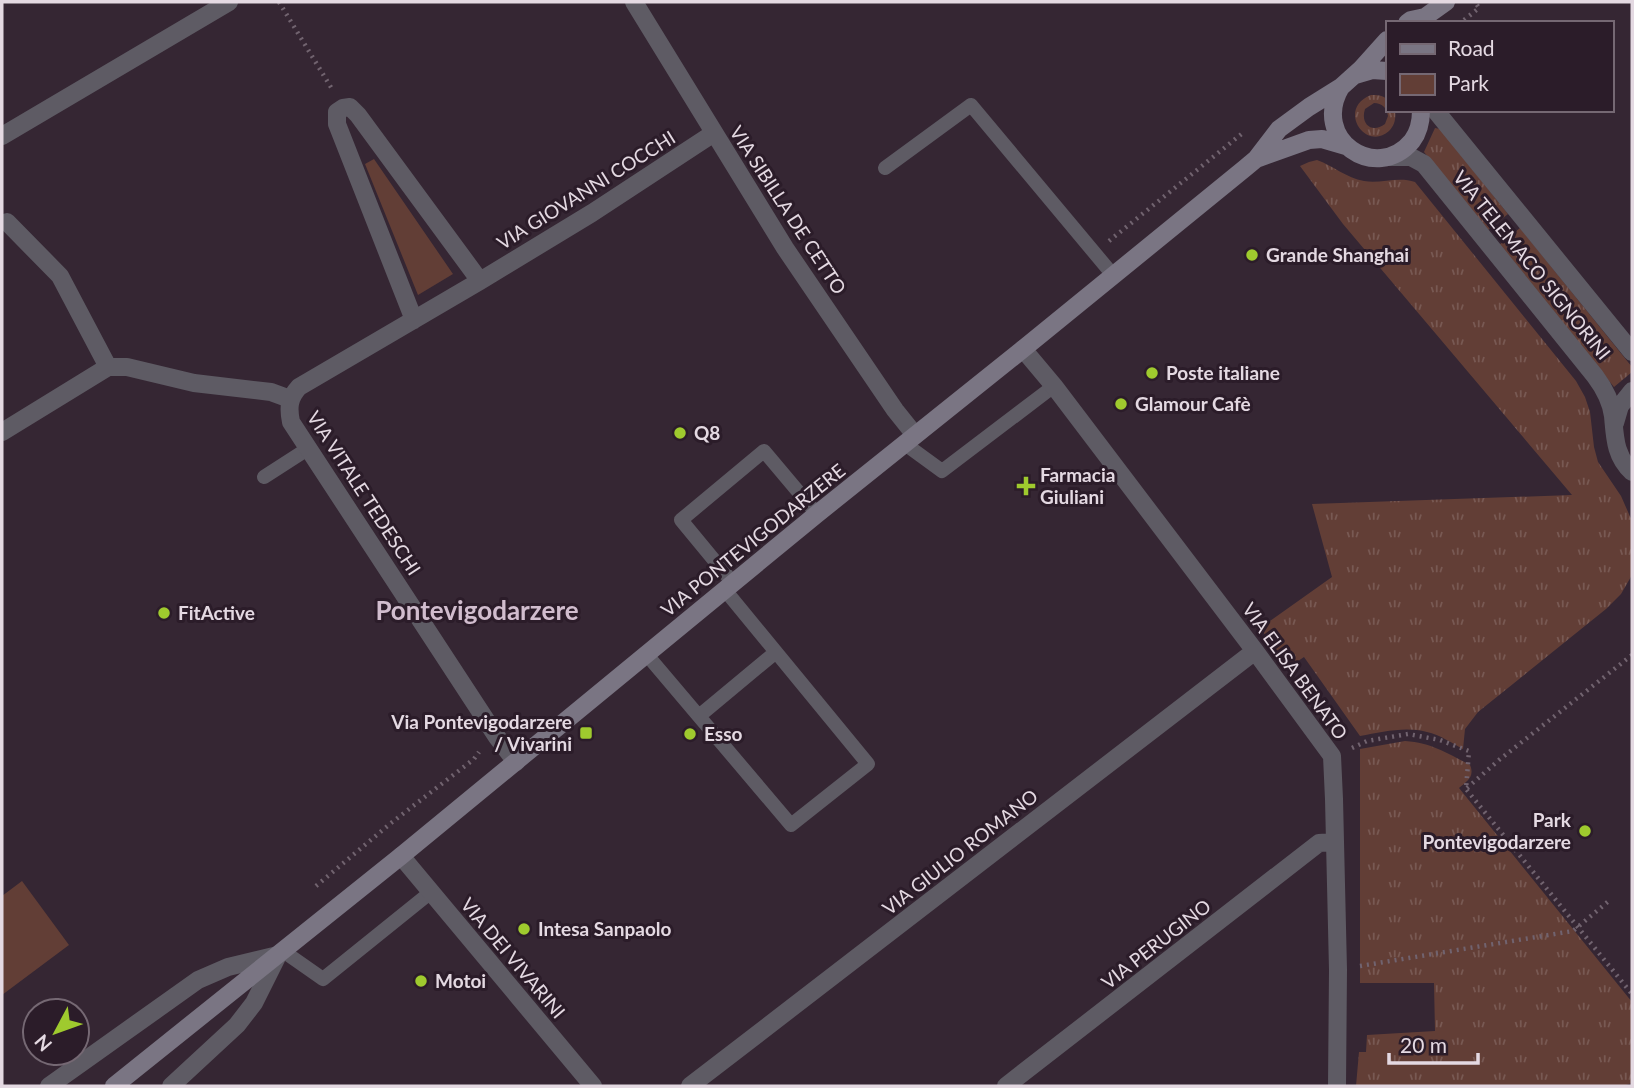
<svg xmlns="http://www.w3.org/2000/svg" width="1634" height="1088" viewBox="0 0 1634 1088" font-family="Lato,sans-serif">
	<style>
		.grass { fill: url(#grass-tufts); fill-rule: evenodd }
		.park { fill: #623e36 }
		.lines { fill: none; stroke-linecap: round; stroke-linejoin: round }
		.path { stroke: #71636f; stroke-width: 4.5; stroke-dasharray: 2 5; stroke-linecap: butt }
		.lane { stroke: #5e5b64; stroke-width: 14 }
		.street { stroke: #5e5b64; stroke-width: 18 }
		.secondary { stroke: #7a7583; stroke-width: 18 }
		.poi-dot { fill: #9fca2e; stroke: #2b1c29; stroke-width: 2.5 }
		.labels { text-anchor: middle; stroke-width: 6; stroke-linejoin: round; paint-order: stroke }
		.street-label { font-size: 19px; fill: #e4d9e2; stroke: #2b1c29 }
		.poi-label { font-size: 19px; font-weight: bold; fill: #e4d9e2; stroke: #2b1c29; text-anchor: start }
		.district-label { font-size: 26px; font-weight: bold; fill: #d1bdce; stroke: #2b1c29 }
	</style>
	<defs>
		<pattern id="grass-tufts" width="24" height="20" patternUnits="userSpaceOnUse" patternTransform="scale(1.75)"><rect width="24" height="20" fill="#623e36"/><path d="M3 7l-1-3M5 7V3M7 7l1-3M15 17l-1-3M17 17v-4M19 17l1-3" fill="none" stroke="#785953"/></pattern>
	</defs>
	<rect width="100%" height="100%" fill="#352633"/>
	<!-- grass -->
	<path class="grass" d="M1371,95C1377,95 1382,95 1387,99V110H1395C1396,118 1395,125 1389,131C1366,152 1336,109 1371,95ZM1374,103C1382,103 1387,108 1388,116L1385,124C1372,134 1360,124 1365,109Z
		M1435,128L1440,129L1508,214L1488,230L1424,152Z
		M1317,160C1334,166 1346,178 1364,181C1381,184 1398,176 1415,182L1576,381L1585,397L1590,412L1594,447L1598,462L1621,496L1632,521V575L1621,594L1606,609L1478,712L1465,729L1463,749C1452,743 1440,735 1427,732C1405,726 1382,732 1360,736L1304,657L1289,667L1260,628L1332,577L1312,504L1572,495L1343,224L1300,166L1309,162Z
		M1520,228L1632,367V372L1614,387L1499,245Z
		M1405,741C1432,743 1447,753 1470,765C1475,777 1467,781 1459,788L1632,1002V1083L1623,1086H1356L1359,1052H1366L1367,1035L1435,1031L1434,983H1360V749Z"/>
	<!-- park -->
	<path class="park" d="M374,159L453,274L418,295L365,164Z
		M22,881L69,945L2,995V896Z"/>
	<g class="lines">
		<!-- path -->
		<path class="path" d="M279,2L332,89
			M1464,20L1479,8L1475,2
			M1109,241L1244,132
			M1352,748L1367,741L1408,734L1440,740L1469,751L1466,789L1632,994
			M1467,788L1499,760L1632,655
			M316,886L391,823L474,759L479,752
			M1360,966L1573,931L1611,899"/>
		<!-- lane -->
		<path class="lane" d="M885,168L971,105L1113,275
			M905,444L942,471L1054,386
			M264,477L309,448
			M733,583L681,520L764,451L817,514
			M647,655L791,825L868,764L725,590
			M699,716L776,652
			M283,951L323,979L431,892"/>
		<!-- street -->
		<path class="street" d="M634,2L785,248L895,410L915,435
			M1435,110L1632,352
			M2,136L229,2
			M1389,157H1411L1424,164L1595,376C1604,388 1611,401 1613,416C1615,438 1615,456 1632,472
			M7,222L60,276L108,367
			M414,320L337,124V112L343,108L350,107L358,115L480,281
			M1023,349L1054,386L1255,651L1332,756L1334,799L1338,970L1337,1086
			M1615,423L1620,406L1632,391
			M2,432L108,367H127L194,383L271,392L290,399
			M516,762L497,737L291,422C288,407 289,398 299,387L480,281L592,213L714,133
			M401,856L593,1086
			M49,1086L198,980L228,967L278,955
			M171,1086L237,1025L254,1003L278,955
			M690,1086L1255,651
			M1006,1086L1319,843L1334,842"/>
		<!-- secondary -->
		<path class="secondary" d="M1407,23L1411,20L1425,17L1446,2
			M1355,75L1372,70L1387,71
			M1341,87C1310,139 1376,184 1412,141C1419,132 1421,122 1421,110
			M1256,159L1309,140L1322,139L1346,146
			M114,1086L401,856L817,514L1023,349L1244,169L1256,159L1279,129L1309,107L1341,87L1361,69L1387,40"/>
	</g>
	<!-- markers -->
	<g class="poi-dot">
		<circle cx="1252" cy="255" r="7"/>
		<circle cx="1152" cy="373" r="7"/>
		<circle cx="1121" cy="404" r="7"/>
		<circle cx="680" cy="433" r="7"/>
		<path d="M1022.5 475.5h7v7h7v7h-7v7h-7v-7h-7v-7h7z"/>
		<circle cx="164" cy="613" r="7"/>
		<rect x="579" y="726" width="14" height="14" rx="3.5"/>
		<circle cx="690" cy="734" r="7"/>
		<circle cx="1585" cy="831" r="7"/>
		<circle cx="524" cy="929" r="7"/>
		<circle cx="421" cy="981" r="7"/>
	</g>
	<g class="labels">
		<!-- street labels -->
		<g class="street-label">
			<text transform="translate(586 190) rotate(-32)" y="7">VIA GIOVANNI COCCHI</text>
			<text transform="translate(788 210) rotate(57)" y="7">VIA SIBILLA DE CETTO</text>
			<text transform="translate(1532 265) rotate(51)" y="7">VIA TELEMACO SIGNORINI</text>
			<text transform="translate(364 493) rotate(57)" y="7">VIA VITALE TEDESCHI</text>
			<text transform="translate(753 540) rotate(-39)" y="7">VIA PONTEVIGODARZERE</text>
			<text transform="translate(1295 671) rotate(54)" y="7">VIA ELISA BENATO</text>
			<text transform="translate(960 852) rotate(-38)" y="7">VIA GIULIO ROMANO</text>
			<text transform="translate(1156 944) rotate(-38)" y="7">VIA PERUGINO</text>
			<text transform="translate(513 958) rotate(50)" y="7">VIA DEI VIVARINI</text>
		</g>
		<!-- poi labels -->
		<g class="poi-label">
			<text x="1266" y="262">Grande Shanghai</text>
			<text x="1166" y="380">Poste italiane</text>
			<text x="1135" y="411">Glamour Cafè</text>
			<text x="694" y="440">Q8</text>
			<text x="1040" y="482">Farmacia<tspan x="1040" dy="22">Giuliani</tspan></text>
			<text x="178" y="620">FitActive</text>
			<text x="572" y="729" text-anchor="end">Via Pontevigodarzere<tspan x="572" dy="22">/ Vivarini</tspan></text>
			<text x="704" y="741">Esso</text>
			<text x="1571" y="827" text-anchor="end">Park<tspan x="1571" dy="22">Pontevigodarzere</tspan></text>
			<text x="538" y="936">Intesa Sanpaolo</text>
			<text x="435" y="988">Motoi</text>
		</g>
		<!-- district labels -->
		<g class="district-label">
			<text x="477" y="620">Pontevigodarzere</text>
		</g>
	</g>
	<!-- border -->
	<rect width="1634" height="1088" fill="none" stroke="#e4d9e2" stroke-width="7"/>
	<!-- legend -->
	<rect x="1386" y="21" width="228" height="91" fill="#2b1c29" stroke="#756873" stroke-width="2"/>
	<rect x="1400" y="44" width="35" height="10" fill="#7a7583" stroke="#756873" stroke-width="2"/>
	<text x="1448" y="56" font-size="21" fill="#e4d9e2">Road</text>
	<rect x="1400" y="74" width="35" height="21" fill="#623e36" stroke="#756873" stroke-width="2"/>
	<text x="1448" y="91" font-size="21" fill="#e4d9e2">Park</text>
	<!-- north arrow -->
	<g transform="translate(56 1032) rotate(229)"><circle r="33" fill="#2b1c29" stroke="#756873" stroke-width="2"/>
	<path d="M0-5L12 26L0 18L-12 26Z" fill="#9fca2e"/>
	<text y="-10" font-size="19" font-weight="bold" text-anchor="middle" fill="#e4d9e2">N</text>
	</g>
	<!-- scale -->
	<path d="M1389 1053v10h89v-10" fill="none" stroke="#e4d9e2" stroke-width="3.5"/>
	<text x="1400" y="1053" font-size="21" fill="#e4d9e2" stroke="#2b1c29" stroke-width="5" paint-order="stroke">20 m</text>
</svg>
